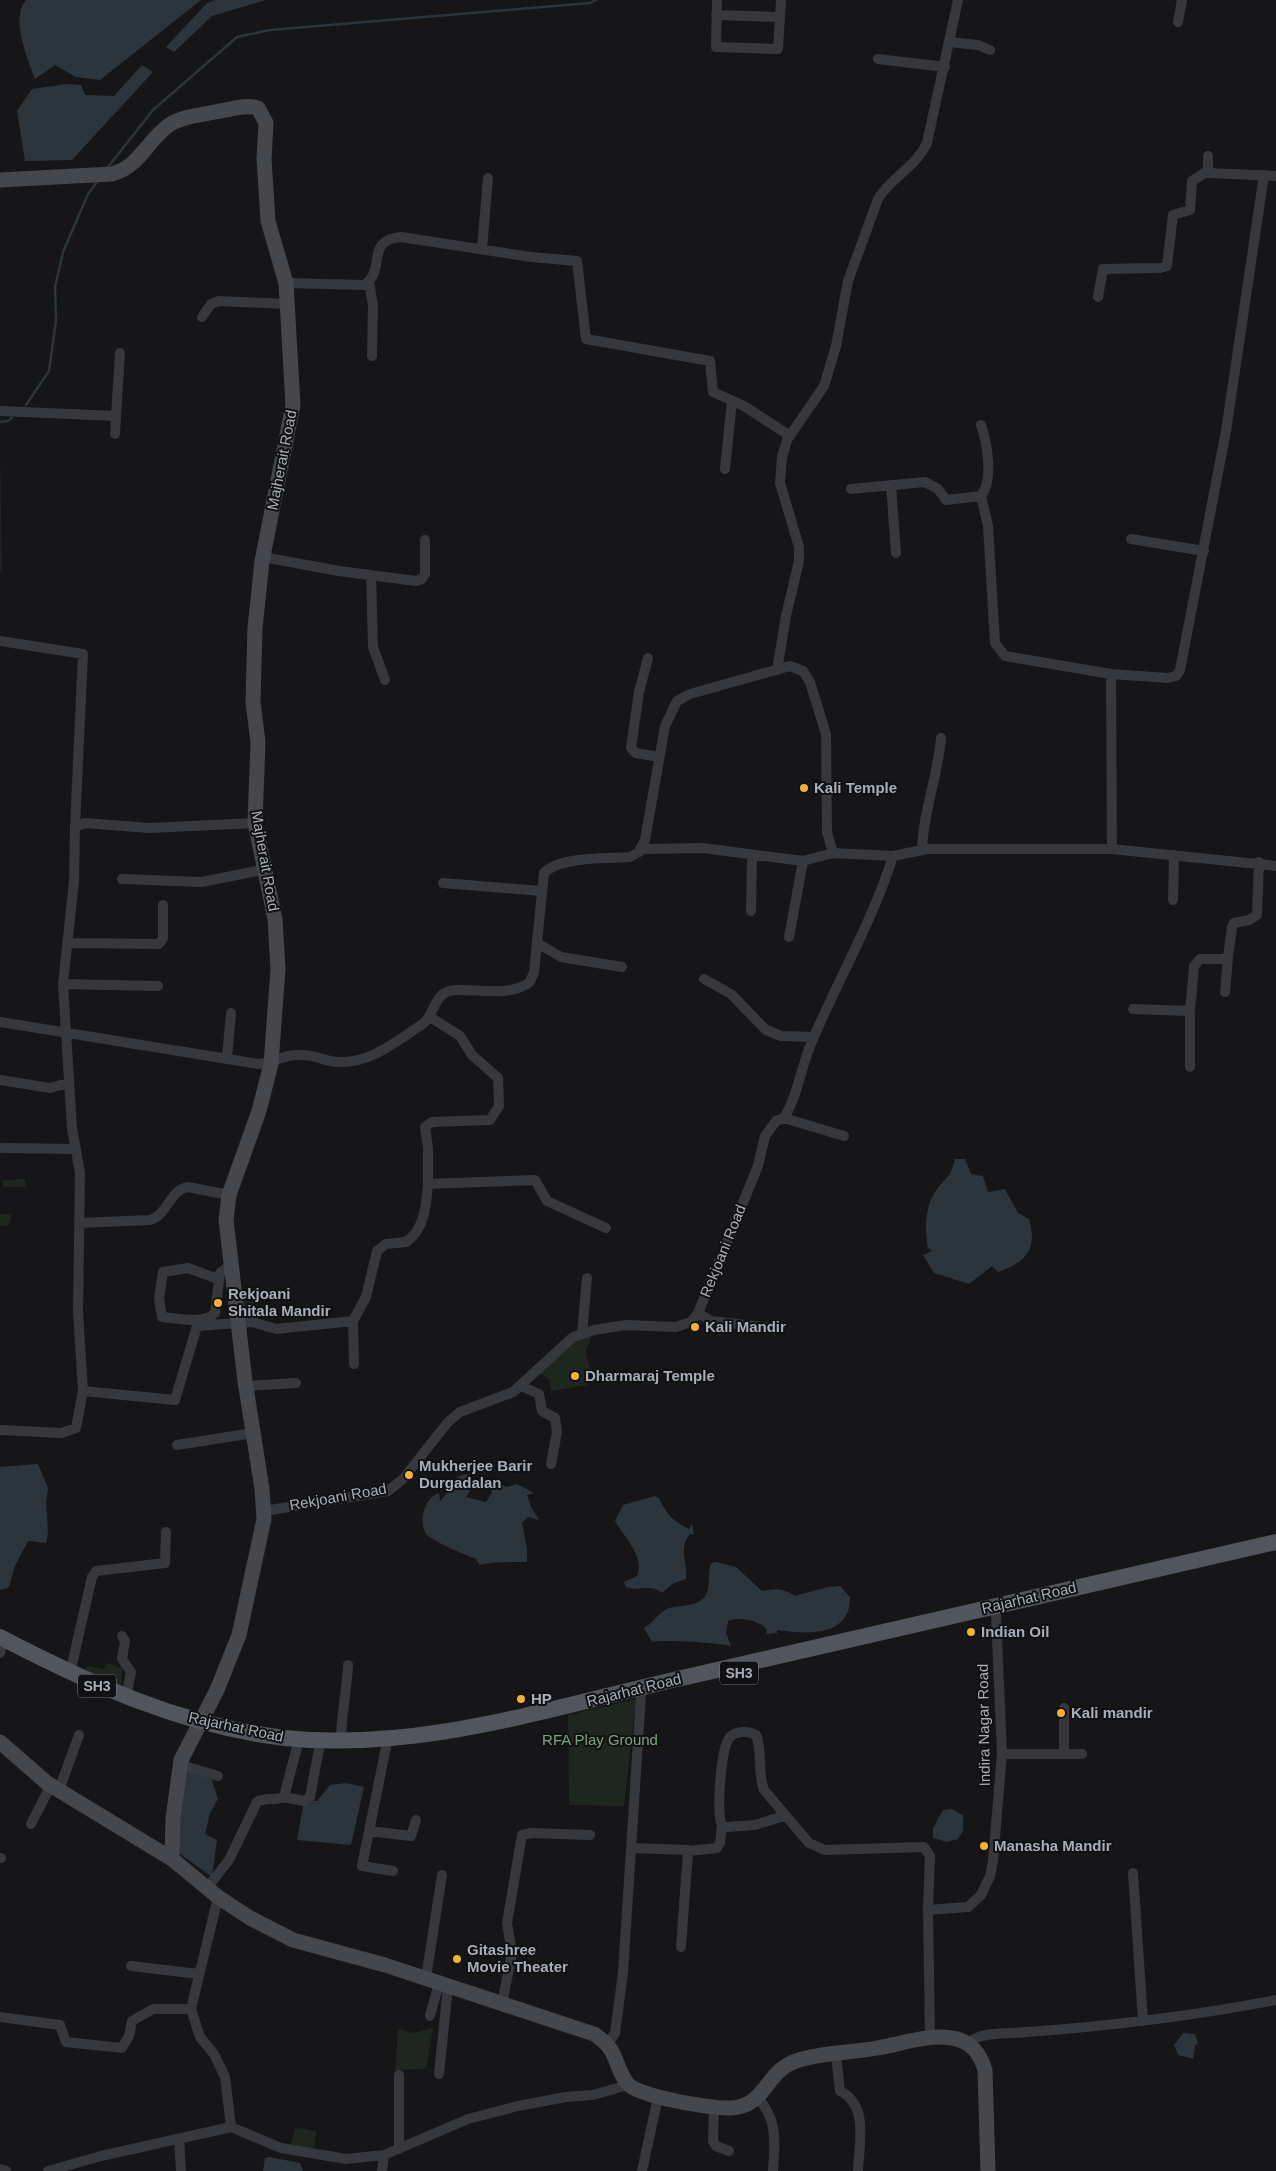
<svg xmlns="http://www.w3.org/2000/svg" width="1276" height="2171" viewBox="0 0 1276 2171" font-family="Arial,sans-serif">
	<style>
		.built { fill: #222225 }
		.green { fill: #1e261f }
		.water { fill: #2c353c }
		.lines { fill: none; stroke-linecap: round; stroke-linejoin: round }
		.stream { stroke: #2c353c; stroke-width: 2.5 }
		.street { stroke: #37383d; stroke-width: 10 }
		.secondary { stroke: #45474d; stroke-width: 15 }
		.primary { stroke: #53555c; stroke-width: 16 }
		.poi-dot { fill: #f2b134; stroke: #111113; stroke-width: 2 }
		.labels { text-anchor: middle; stroke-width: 4; stroke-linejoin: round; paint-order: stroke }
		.shield { fill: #111113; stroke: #7b7e86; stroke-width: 1 }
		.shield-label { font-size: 14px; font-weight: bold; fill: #a8adb8 }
		.street-label { font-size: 15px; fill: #a8adb8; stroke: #111113 }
		.poi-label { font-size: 15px; font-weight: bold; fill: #a8adb8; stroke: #111113; text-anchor: start }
		.park-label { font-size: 15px; fill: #7fa381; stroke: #111113 }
	</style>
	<rect width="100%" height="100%" fill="#161618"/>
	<!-- built -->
	<path class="built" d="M0,449L2,571L0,572Z"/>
	<!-- green -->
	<path class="green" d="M25,1179V1187H3L2,1180Z
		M0,1214H12L9,1225L0,1226Z
		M241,1301L257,1302L255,1320L243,1319Z
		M594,1330L586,1351L590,1369L587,1385L551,1391L549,1379L535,1370L573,1337Z
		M107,1663L122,1668L121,1691L85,1677L87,1666L104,1669Z
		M636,1699L624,1806L569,1805L568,1715Z
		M433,2028L426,2069L395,2070L398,2029L413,2033Z
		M300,2128L316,2131L314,2154L289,2150L295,2129Z"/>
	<!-- water -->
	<path class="water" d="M26,0H201L100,80L76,77L55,65L35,79C28,59 10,19 26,0Z
		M215,0H266L212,16L174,52L166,47L207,3Z
		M142,65L153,72L72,160L25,161L17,111L32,89L66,84L81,85L85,95L114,96Z
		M955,1159H965L971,1174L983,1176L988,1192L1005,1189L1018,1213L1029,1219C1038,1248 1026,1263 998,1272L992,1266L969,1284L934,1273L923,1255L932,1251L928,1248C924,1229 925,1205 937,1189C948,1175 950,1178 955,1159Z
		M38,1464L48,1488L46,1502L48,1533L46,1543L28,1541L15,1566L9,1587L0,1590V1467Z
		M468,1474C471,1482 472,1490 466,1497L486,1502L492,1492L491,1485L497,1481L506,1487L517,1484L534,1493L527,1495L531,1507L539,1520L528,1517L522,1523L527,1548V1562C511,1562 495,1561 480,1565L475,1558C468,1557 429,1539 426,1534C418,1521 425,1497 439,1493L440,1501C454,1489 446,1477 468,1474Z
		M655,1496L659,1498C666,1514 673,1521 689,1529L692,1524L694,1535L690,1534C678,1548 688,1563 686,1579L672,1584L662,1593C650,1583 640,1592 626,1587L624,1582L637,1576C645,1556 624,1537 615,1521L623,1505Z
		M716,1562L736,1567L762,1591C774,1589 784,1588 795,1596L828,1587L840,1586L850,1597C851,1638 805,1634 777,1630V1633L766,1634L767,1630C761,1621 739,1616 728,1621L726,1633L731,1646C722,1643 661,1639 652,1642L644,1628C653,1623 657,1615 665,1610C675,1603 703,1611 708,1589C710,1580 708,1572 711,1563Z
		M183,1769L211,1777L218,1799L210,1813L205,1834L217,1840L212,1877L176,1851Z
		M346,1783L364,1787L351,1845L297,1840L304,1801H317L330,1785Z
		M952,1809L963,1815V1831L958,1839L947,1842L933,1838V1828L943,1810Z
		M1183,2033L1195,2034L1198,2043L1195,2046L1193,2059L1178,2055L1174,2045Z
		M270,2157L300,2163L303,2171H263L265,2158Z"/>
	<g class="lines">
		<!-- stream -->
		<path class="stream" d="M108,167L153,110L237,37L270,30L590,3L596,0
			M26,405L49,371L56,320L55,287L63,252L88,194L97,182
			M0,422L8,421L12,418"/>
		<!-- street -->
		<path class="street" d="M717,0L716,47L778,49L781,0
			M716,15L780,17
			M1178,22L1182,0
			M950,42L978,45L990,50
			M878,59L945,67
			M1208,156V173L1276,176
			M482,249L488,178
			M369,282L373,305L372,356
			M286,283L364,285C387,271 364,240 401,237L531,257L577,261L586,339L710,361L713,392L744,406L790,436
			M1098,297L1103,269L1160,268L1167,266L1173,215L1190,210L1192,181L1206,172
			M202,317L211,304L219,301L287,304
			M0,411L116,416L120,353
			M115,434L116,416
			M725,469L732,401
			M891,485L896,553
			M851,489L925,482L938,489L946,500L981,496C994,480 987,443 981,425
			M981,496L988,526L995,643L1005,656L1111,674L1168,678L1176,676L1180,670L1226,431L1264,175
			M1131,539L1204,551
			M263,557L339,571L416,581L422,579L425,574V540
			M371,575L373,647L385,680
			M0,641L83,654L75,827
			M648,658L639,692L631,748L636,753L659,757
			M777,670L786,616L799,561V547L780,483L782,457L787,440L824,386L836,346L848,281L878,199C891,177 916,167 927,143L958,0
			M1111,674L1112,849
			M640,849L703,848L803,861L833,853L893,856L927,849H1112L1276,866
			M922,850C923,812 938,776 941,738
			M122,879L202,882L266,869
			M443,883L541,891
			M1173,900L1174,855
			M751,911L752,855
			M789,937L803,861
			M67,943L159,944L163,938V905
			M537,943L561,957L622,967
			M704,979L731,994L766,1030L781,1036L813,1037
			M63,984L158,986
			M1225,992L1228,957
			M1133,1009L1190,1011
			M0,1022L258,1064C274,1063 286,1053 303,1055C314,1055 325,1061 337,1062C371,1064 398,1040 424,1023C433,1014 434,1001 443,994C459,982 503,1002 530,982L534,972L544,873C560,856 607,859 630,857L639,852L645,840L665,726L677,701L690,694L790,666L803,671L810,682L826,734L827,832L833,853
			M227,1058L231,1013
			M1190,1067V1011L1194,966L1200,959H1225L1228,957L1232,927L1234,923L1249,920L1257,915L1259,862
			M0,1080L50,1088L68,1083
			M784,1118C799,1093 801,1065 813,1039C839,978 873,920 893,856
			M784,1118L844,1136
			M0,1148L75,1149
			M428,1184V1148L425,1127L432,1122L490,1120L499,1106L498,1078L472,1055L460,1036L430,1017
			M79,1223L150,1220C168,1215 169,1190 188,1187L229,1195
			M218,1279L188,1268L163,1272L159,1299L162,1317C177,1318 203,1325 215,1313L220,1273L227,1268L234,1269
			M698,1313L711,1321L773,1328
			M353,1321L354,1364
			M582,1333L587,1278
			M246,1386L296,1383
			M521,1386L539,1394L542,1411L555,1418L557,1432L551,1464
			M83,1391L175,1400L197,1326L252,1322L276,1329L353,1321L366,1297L377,1251L386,1244L406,1242C425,1229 426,1206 428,1184L535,1180L547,1201L606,1228
			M0,1430L62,1433L76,1428L83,1391L78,1312L80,1173L72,1128L63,984L74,881L75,827L85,823L149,828L255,823
			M177,1445L253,1433
			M264,1511L388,1491L403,1479L448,1422L460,1412L513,1392L573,1337L594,1330L626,1325L676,1327L691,1322L698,1313L758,1166L765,1136L776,1121L784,1118
			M122,1636L125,1641L122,1659L131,1672L126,1697
			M0,1653L1,1649
			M70,1673L92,1577L96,1571L165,1563L166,1532
			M1064,1708V1754
			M341,1741C341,1715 347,1691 348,1665
			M386,1747L362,1866L393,1871
			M1002,1754H1082
			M181,1765L218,1776
			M59,1790L79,1735
			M284,1797L304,1801L310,1797L319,1749
			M784,1816L755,1825L727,1827L722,1825C716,1813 721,1753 728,1740C733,1730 748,1731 756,1735C763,1752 757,1772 764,1790L809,1843L818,1847L825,1850L924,1847L930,1856L928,1910L930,2037
			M31,1824L51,1785
			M369,1831L411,1836L416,1820
			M631,1848L688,1850
			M0,1858H1
			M1133,1873L1143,2021
			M207,1888L229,1860L257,1802C266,1797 274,1801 284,1797L297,1747
			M218,1897L191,2009L200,2037L214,2054L225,2077L231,2127
			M928,1910L968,1907L981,1895L990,1876L993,1861L1002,1754L996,1614
			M681,1947L688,1851L717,1848L720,1843L722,1825
			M131,1966L199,1974
			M426,1978L442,1875
			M502,2004L512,1953L507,1923L522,1835L531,1833L590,1835
			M430,2016L439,1983
			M0,2017L60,2025L66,2042L122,2048L129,2036L132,2021L153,2009H191
			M968,2043C982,2031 1008,2034 1027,2032C1110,2026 1193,2016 1276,2000
			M608,2044L615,2033L623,1973L641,1695
			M836,2055L840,2091C869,2105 859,2144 858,2171
			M439,2074L448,1986
			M399,2075V2149
			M757,2097C778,2119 775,2143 773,2171
			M714,2106L713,2141L716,2146L729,2151
			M179,2139L181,2171
			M0,2169L6,2171
			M48,2171L101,2156L231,2127L281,2148L346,2159L384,2155L468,2119L518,2106L566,2097L593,2095L628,2085
			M382,2171L384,2155
			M642,2171L658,2097"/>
		<!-- secondary -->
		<path class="secondary" d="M0,180L112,174C139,167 147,141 169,125C185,115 203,115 220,111C233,109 246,104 258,108L266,123L264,159L268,221L286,283L293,405L262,561L255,628L253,702L258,742L255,823L275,919L278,969L271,1064L259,1111L229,1195L226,1220L245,1381L262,1489L264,1519L239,1635L217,1690L181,1760L173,1818L172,1859
			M0,1742L47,1783L172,1859L218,1897L250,1918L293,1940L385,1965L594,2034C620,2051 612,2062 627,2083C637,2097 711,2108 729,2108C764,2108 765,2075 791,2063C814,2053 851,2053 877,2048C902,2044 927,2034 952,2038C971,2041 980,2053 985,2070L988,2171"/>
		<!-- primary -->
		<path class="primary" d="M0,1637C91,1684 181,1726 285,1738C420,1752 553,1707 682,1678C880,1633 1078,1587 1276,1542"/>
	</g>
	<!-- markers -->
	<g class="poi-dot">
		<circle cx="804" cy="788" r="5"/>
		<circle cx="218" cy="1303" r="5"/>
		<circle cx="695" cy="1327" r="5"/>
		<circle cx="575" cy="1376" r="5"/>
		<circle cx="409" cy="1475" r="5"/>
		<circle cx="971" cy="1632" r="5"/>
		<circle cx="521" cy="1699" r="5"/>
		<circle cx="1061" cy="1713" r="5"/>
		<circle cx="984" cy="1846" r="5"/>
		<circle cx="457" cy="1959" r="5"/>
	</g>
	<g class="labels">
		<!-- shield labels -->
		<g class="shield">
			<rect x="720" y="1661.5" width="38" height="23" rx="4"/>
			<rect x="78" y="1674.5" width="38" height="23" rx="4"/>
		</g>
		<g class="shield-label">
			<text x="739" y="1678">SH3</text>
			<text x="97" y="1691">SH3</text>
		</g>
		<!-- street labels -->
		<g class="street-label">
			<text transform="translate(282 460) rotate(-79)" y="5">Majherait Road</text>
			<text transform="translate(265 861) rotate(80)" y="5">Majherait Road</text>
			<text transform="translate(723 1251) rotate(-68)" y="5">Rekjoani Road</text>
			<text transform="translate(338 1497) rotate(-10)" y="5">Rekjoani Road</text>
			<text transform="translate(1029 1598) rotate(-13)" y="5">Rajarhat Road</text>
			<text transform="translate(634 1690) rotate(-14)" y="5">Rajarhat Road</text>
			<text transform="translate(984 1725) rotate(-91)" y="5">Indira Nagar Road</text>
			<text transform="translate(236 1727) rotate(12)" y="5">Rajarhat Road</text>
		</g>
		<!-- poi labels -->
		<g class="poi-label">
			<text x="814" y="793">Kali Temple</text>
			<text x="228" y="1299">Rekjoani<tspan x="228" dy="17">Shitala Mandir</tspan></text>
			<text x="705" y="1332">Kali Mandir</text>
			<text x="585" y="1381">Dharmaraj Temple</text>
			<text x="419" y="1471">Mukherjee Barir<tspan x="419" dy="17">Durgadalan</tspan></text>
			<text x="981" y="1637">Indian Oil</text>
			<text x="531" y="1704">HP</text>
			<text x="1071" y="1718">Kali mandir</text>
			<text x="994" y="1851">Manasha Mandir</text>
			<text x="467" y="1955">Gitashree<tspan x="467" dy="17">Movie Theater</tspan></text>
		</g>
		<!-- park labels -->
		<g class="park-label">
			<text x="600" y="1745">RFA Play Ground</text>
		</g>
	</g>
</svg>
